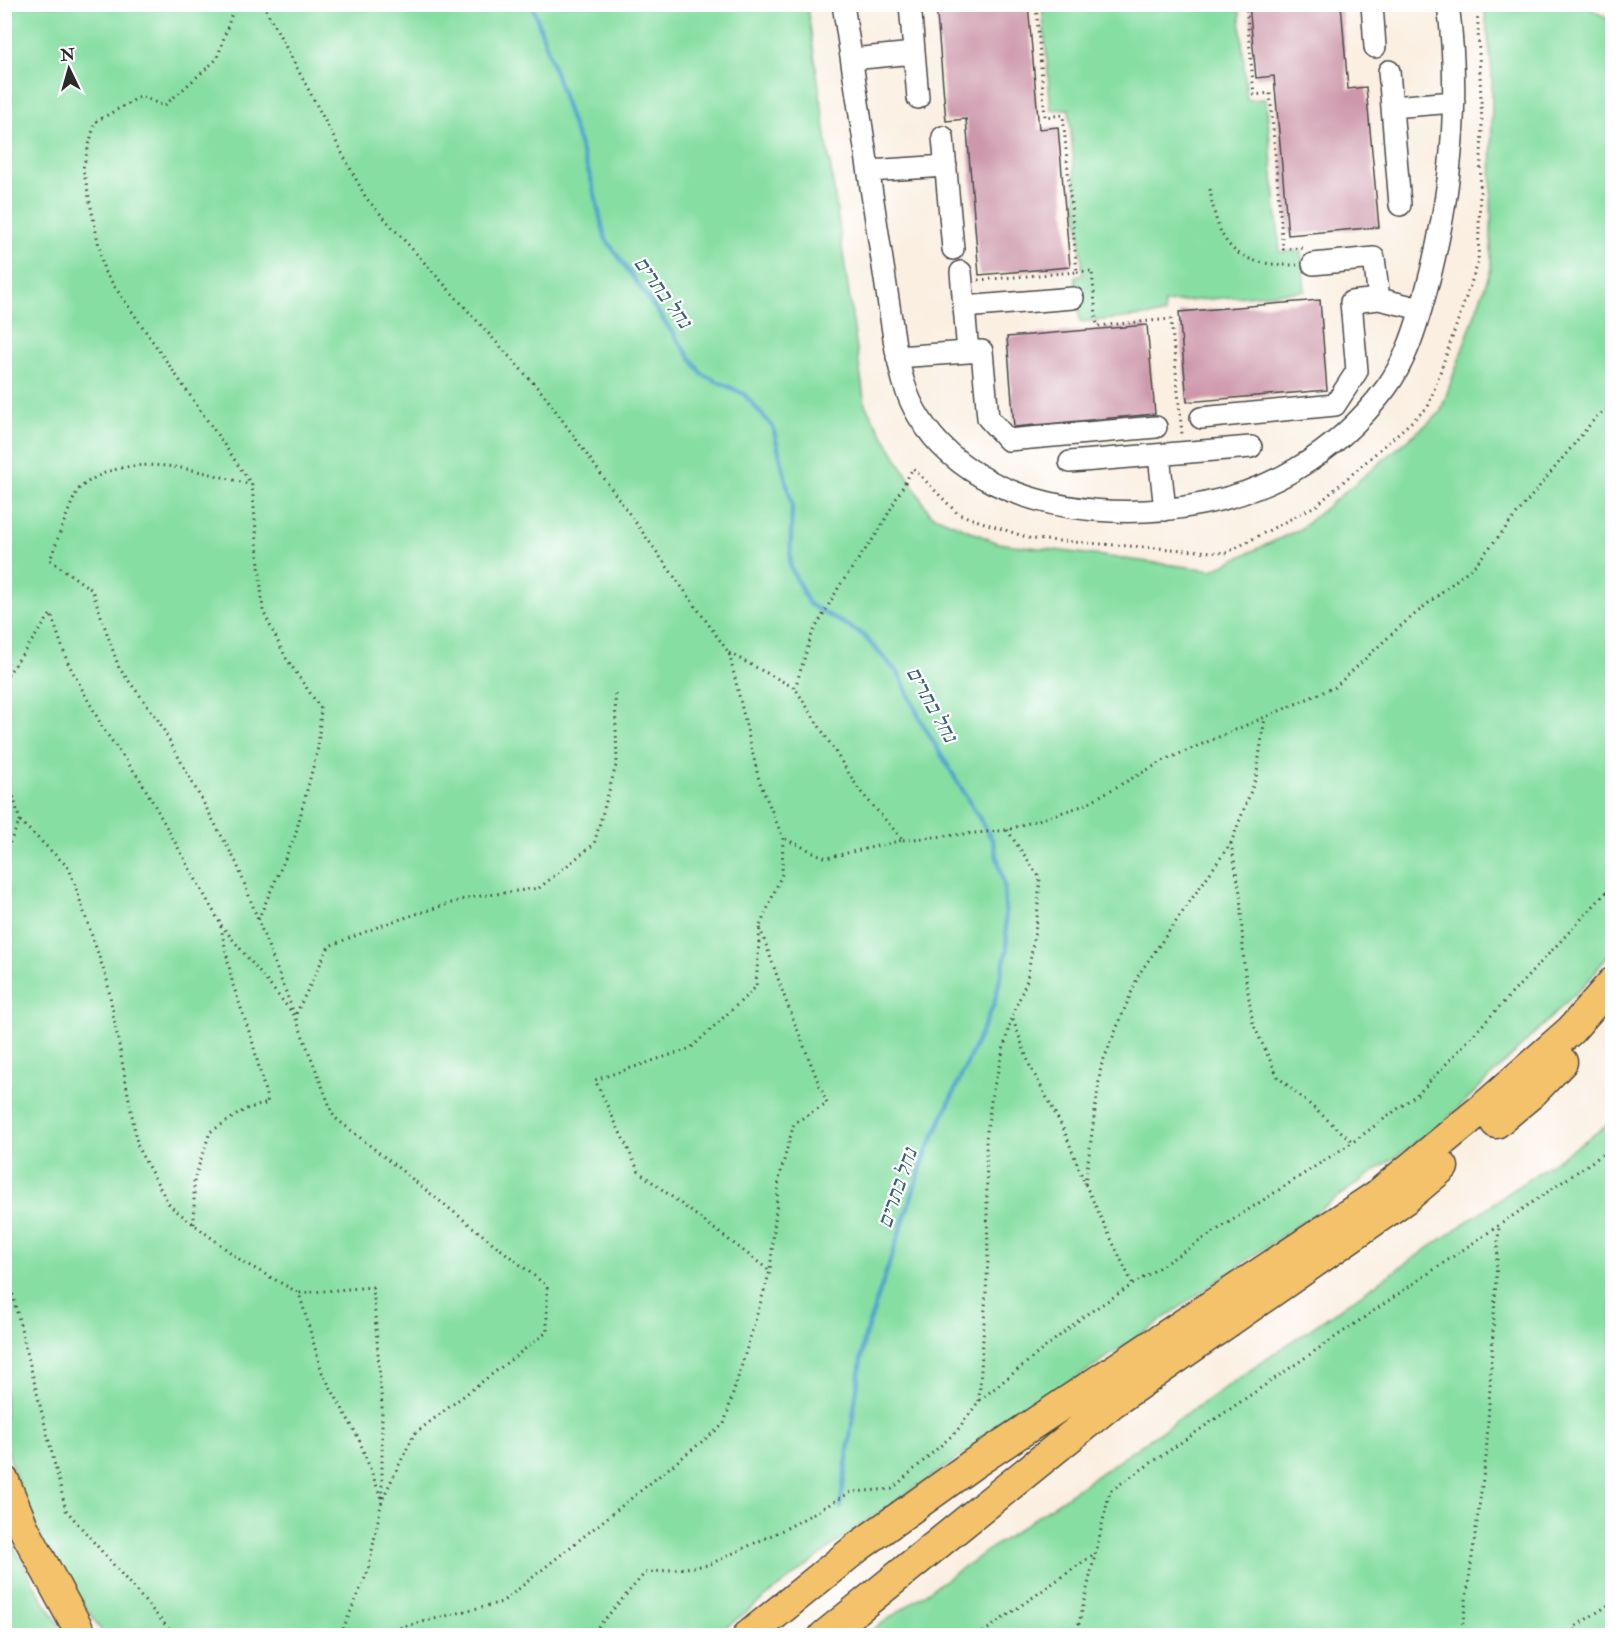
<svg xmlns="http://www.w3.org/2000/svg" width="1617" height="1640" viewBox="0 0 1617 1640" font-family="'IM FELL Double Pica','Frank Ruhl Libre',serif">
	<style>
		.green { fill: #86dea2; stroke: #588466; stroke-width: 1.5 }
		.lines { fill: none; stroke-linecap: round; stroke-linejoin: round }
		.stream { stroke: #50a4cb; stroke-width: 4.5 }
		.building { fill: #cd98ab }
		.minor-casing { stroke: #4a4846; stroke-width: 24 }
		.highway-casing { stroke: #4a4846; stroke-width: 33 }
		.path { stroke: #4a4846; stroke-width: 3; stroke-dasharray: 1.5 4.5; stroke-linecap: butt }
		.minor { stroke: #fff; stroke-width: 21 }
		.highway { stroke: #f3c26a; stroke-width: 30 }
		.labels { text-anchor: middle; stroke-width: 4.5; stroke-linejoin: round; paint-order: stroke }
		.water-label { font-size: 21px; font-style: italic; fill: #3c6173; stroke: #fff }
	</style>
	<rect width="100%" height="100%" fill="#fff"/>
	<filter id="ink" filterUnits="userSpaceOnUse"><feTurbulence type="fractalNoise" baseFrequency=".0167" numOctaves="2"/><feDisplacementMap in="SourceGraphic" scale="12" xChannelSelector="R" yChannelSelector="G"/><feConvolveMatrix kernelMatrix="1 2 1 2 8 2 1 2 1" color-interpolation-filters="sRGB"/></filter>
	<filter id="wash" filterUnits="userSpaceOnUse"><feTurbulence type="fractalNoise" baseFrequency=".008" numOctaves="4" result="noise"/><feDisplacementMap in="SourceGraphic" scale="24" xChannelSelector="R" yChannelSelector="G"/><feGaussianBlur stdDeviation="1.35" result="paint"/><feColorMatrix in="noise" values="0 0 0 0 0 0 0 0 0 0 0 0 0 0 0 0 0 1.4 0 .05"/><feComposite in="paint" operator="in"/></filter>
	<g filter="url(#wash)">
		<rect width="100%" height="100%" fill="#faefe1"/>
		<!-- green -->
		<path class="green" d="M5,5H807L865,405L930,514L998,543L1212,570L1300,529L1440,413L1491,269L1492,71L1484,5H1585L1612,22V950L1590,979L1442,1124L1143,1333L863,1523L716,1635H104L44,1544L13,1470L5,1441Z
			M1042,5H1239L1247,100L1266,99L1280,252L1301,251L1305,291L1164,303L1165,314L1080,322L1075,277L1083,275L1069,109L1051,110Z
			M1612,1122V1635H866L869,1632Z
			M4,1528L40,1595L66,1635H5Z"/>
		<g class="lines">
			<!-- stream -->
			<path class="stream" d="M532,4L591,179L605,238L702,374L744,394L773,427L792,505L790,566L809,604L862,634L899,674L921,721L993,841L1004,884L1007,950L994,1004L926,1153L864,1339L840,1507
				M887,1633L889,1636"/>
		</g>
		<g id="blocks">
			<!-- building -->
			<path class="building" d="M936,4H1028L1039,129L1058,127L1070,267L979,275L966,119L946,121Z
				M1249,4H1341L1348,89L1366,87L1379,227L1288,235L1274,76L1256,78Z
				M1320,300L1327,390L1187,402L1179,312Z
				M1147,325L1155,414L1014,427L1007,337Z"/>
		</g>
	</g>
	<g filter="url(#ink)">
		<use href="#blocks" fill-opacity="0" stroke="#4a4846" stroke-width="1.5"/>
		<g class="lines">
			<defs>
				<path id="minor" d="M843,4L895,345C900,370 905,395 919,417C990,533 1191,532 1296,469C1332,448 1361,421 1386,388C1406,361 1416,327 1425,295C1451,200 1461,102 1448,4
					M910,4L918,98
					M1372,4L1375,47
					M852,59L914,53
					M1389,71L1400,205
					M1392,107L1454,102
					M943,137L953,249
					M869,171L946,166
					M1313,264L1374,258L1379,299
					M961,272L968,352
					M964,307L1073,298
					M897,357L982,351L988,418L1008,440L1156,427
					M1201,418L1335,405L1357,371L1351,302L1379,299L1421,309
					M1159,455L1165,510
					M1070,462L1251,447"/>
				<path id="highway" d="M1496,1123L1532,1093L1562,1062
					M4,1481L24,1529L82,1636
					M748,1636L859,1546L973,1464L1376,1196L1484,1107L1571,1030L1612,983
					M824,1636L1112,1403L1405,1199L1443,1167"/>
			</defs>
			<!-- minor casing -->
			<use href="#minor" class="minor-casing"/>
			<!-- highway casing -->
			<use href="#highway" class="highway-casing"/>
			<!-- path -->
			<path class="path" d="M235,4L217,59L164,106L141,96L95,122L83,168L104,271L252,485L263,611L286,658L321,709L318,748L295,836L258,920L334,1117L547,1286V1332L414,1434L382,1500L368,1571L340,1636
				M263,4L366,198L545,396L729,653L759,780L783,838L782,874L760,926L756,987L691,1048L595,1080L639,1172L770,1271L724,1424L502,1602L366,1636
				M1246,4L1254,95L1270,93L1283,249L1304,248
				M1611,4L1612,6
				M1210,189C1218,248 1236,266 1297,265
				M1077,272L1092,271L1097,326L1171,319L1182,434
				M978,280L1077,272L1063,115L1045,117L1036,4
				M252,485C199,471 128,447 80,488C73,494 55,547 50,560L92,590L119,668L157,718L237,864L258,920
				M729,653L795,688L860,791L903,840L826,858L783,838
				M4,680L51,614L67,661L104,730L141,781L220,923L233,985L252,1040L268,1103L246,1109L210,1132L194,1180V1226
				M795,688L812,634L840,585L878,532L913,468L958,514L1032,539L1226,553L1317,505L1428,407L1478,263L1482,124L1477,4
				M4,762L20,821L4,854
				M20,821L69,868L107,980L138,1148L170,1206L243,1262L299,1293
				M1007,830L1040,878L1037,919L1027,980L1012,1017L1030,1066L1064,1130L1085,1184L1132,1283
				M903,840L1007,830L1082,806L1165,760L1335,687L1397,629L1476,564L1597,416L1612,407
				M1231,843L1240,893L1244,967L1253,1024L1278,1077L1353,1142
				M221,925L295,1016L329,946L388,923L467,898L539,888L594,844L617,762L615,693
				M760,928L786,1001L827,1104L794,1123L779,1179L770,1271
				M1085,1184L1101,1066L1139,974L1231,843L1256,778L1265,717
				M4,1247L12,1292L66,1510L175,1636
				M373,1287L382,1407V1500L358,1437L322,1372L299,1293Z
				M979,1401L988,1261L986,1139L992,1094L1011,1019
				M590,1636L645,1573L708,1565L789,1527L851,1492L892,1489L956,1432L979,1401L1084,1316L1353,1142L1419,1093L1612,886
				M978,1636L1094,1554
				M1076,1636L1110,1491L1612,1148
				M1461,1636L1486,1457L1499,1226
				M1577,1636L1574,1627L1612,1603"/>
			<!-- minor -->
			<use href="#minor" class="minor"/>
			<!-- highway -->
			<use href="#highway" class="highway"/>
		</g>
	</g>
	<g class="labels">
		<!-- water labels -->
		<g class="water-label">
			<text transform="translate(663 292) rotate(54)" y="7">נחל בתרים</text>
			<text transform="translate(932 704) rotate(61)" y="7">נחל בתרים</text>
			<text transform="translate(897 1188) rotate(-71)" y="7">נחל בתרים</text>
		</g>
	</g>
	<!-- margin -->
	<rect width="1617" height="1640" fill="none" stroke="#fff" stroke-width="24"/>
	<!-- north arrow -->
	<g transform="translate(69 69) rotate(355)" stroke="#ffffff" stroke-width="4.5" paint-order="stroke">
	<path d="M0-4.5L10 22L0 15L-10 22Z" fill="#2b2b2b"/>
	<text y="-9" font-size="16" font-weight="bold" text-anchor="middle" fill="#2b2b2b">N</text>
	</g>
</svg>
